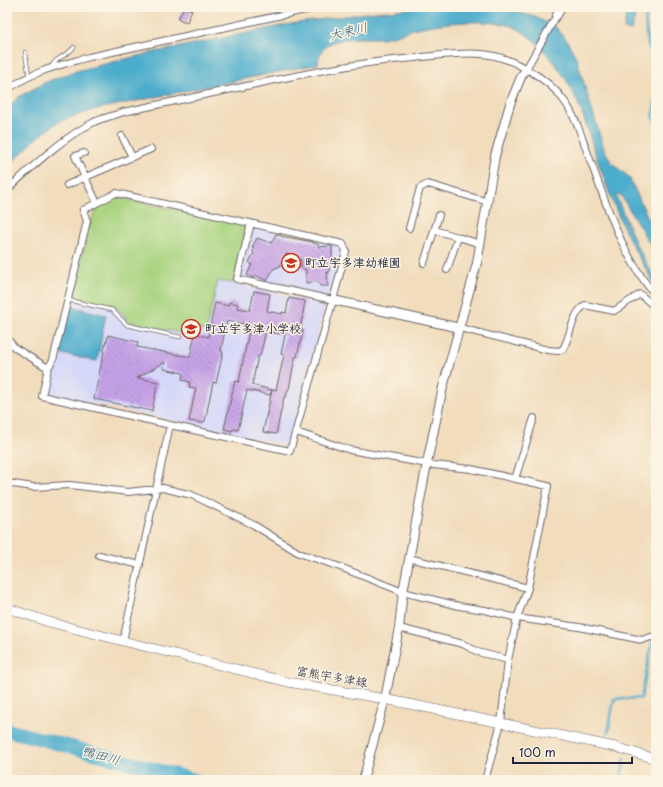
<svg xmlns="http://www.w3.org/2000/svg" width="663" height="787" viewBox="0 0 663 787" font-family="'Playpen Sans','Klee One',sans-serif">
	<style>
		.built { fill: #d5d8f9 }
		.grass { fill: #a7d37f; stroke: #647a5d }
		.water { fill: #4eadcc; stroke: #386884 }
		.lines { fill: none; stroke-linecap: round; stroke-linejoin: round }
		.stream { stroke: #4eadcc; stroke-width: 2.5 }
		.river { stroke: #4eadcc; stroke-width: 14 }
		.building { fill: url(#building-back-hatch) }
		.service-casing { stroke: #6a6368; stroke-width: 4.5 }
		.minor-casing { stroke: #6a6368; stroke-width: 8 }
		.tertiary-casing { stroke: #6a6368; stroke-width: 10 }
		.secondary-casing { stroke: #6a6368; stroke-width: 10 }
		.service { stroke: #fff; stroke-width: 3 }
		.minor { stroke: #fff; stroke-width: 6 }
		.tertiary { stroke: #fff; stroke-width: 8 }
		.secondary { stroke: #fff; stroke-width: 9 }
		.labels { text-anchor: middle; stroke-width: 3; stroke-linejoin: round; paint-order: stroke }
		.poi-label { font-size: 12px; font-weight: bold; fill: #22223b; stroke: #fcf5e5; text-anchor: start }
		.street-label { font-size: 12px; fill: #22223b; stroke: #fcf5e5 }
		.water-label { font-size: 13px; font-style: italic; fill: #345a75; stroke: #fcf5e5 }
	</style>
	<defs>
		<pattern id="building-back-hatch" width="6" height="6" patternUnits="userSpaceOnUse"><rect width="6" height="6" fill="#c7a2e8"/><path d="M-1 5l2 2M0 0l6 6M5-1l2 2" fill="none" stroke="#a184bd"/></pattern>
	</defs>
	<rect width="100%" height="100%" fill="#fcf5e5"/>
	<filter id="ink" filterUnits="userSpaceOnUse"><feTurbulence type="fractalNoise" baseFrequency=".025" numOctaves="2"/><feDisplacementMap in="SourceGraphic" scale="8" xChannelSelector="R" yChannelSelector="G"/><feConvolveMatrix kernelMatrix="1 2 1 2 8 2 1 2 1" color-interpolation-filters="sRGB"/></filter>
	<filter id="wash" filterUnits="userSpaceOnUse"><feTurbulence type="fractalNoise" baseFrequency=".012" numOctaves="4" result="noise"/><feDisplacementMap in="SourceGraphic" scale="16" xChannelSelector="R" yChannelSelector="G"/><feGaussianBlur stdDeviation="0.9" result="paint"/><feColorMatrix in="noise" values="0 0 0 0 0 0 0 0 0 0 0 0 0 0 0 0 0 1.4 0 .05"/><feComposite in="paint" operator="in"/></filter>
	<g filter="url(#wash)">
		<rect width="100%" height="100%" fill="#f1dcbc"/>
		<!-- built -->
		<path class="built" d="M116,197L247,225L234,283L325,305L290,444L287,446L51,394L48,389L91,221Z
			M253,227L340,245L343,249L332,294L327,297L239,277Z"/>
		<!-- grass -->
		<path class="grass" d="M116,197L247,225L234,283L218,281L206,331L192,328L190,335L130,322L114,305L72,297L91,221L100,204Z"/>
		<!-- water -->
		<path class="water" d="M415,7H501L535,17L556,27L566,39L576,57L604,149L612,163L629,177L656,235V254L620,194L616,196L636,244L656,281V284C649,277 644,265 638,256C620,224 607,188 595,153C588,131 581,105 569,85C559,66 534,36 514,27C509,24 501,24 496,23C470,20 442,23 417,28C405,31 393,38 380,38C358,39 319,33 318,64L97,109L58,122L36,139L7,167V108L20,96L46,82L76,71L150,53L290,24L366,13L408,9Z
			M627,7H638L631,31L624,29Z
			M70,306L106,315L97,361L58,353Z"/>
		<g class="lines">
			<!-- stream -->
			<path class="stream" d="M647,7C644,27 646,47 656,64
				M656,98L653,116L656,123
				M608,733L614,699L641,698L653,639H656
				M620,780L625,758"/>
			<!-- river -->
			<path class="river" d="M7,730L195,780"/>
		</g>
		<g id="blocks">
			<!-- building -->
			<path class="building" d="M184,7L192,10L187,22L178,19Z
				M276,234L281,235V236L313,242V243L318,244L319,247L332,246V263H329V273L327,272L328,286H320L319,282L306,283V270L301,268V260L296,259V256L286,254L280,266L273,269L267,281L255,275L254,278L247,275L252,264L249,262L254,253L253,252L254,249L252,248L257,238L271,243Z
				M254,291L270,294L267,311L282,314V312L286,313L289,298L305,301L300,330H303L297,357H295L289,389H288L286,397H284L276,434L263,432L272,390H276L284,355L281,354L285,335L266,331L260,356H258L252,385L272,390L270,395L247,390L238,430L233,429L232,431L224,429L235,381L239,382L250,325L227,321L221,350L223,353L216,383L213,382L205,421L202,423L189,421L196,388L189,387L190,382L182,380L183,373L164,369L165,362L137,378L158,382L152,411L94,399L106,341H107L108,335L138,342L137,347L190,357L195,334L208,337L215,303L229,306V302L238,304L237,308L250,310Z"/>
		</g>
	</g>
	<g filter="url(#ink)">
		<use href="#blocks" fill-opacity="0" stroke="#6a6368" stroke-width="1"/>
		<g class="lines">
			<defs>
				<path id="service" d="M25,52L29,76
					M51,68C55,57 68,56 74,47
					M68,300L112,310L127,325L180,337"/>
				<path id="minor" d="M526,69L557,15
					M7,90C33,71 58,66 89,57L319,7
					M122,136L132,157
					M84,153L75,156L97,203
					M67,185L151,149
					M7,190C33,166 62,138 94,122C103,118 113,116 123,112C167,103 212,93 256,84C308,73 360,62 414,58C436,56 459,52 482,54C510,56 549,78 565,102C578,121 584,144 592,165C608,210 624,259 656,296
					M251,223L237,279L333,300
					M409,228L420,188L428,184L488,202
					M434,230L458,237
					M424,263L439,215
					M447,270L458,237L481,244
					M460,328L548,350L558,351L563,349C571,336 571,315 585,305L614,311L640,294L656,308
					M7,338L15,348L48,368L42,396L170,425L123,641
					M48,368L53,360L87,221L83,210L116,193L343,244L346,251L333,300L290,451L170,425
					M296,432L350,450L433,465L471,469L548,486L528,588L517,618L508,660L501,723L485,780
					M515,479L534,418
					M7,483L33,487L70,485L128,492L163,488L192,495L254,525L299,553L340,567L403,592L459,606L485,610L517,618L579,627L642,640L651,637H656
					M99,555L140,565
					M409,558L528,588
					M399,628L463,644L478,652L508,660"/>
				<path id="tertiary" d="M557,15L561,7
					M333,300L460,328
					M363,780L385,699L399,628L403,592L427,463L443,387L477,263L495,156L510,104L521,77L526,69"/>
				<path id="secondary" d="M7,608L49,622L123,641L288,682L385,699L501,723L615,747L656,759"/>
			</defs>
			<!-- service casing -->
			<use href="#service" class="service-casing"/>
			<!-- minor casing -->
			<use href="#minor" class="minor-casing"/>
			<!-- tertiary casing -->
			<use href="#tertiary" class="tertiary-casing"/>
			<!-- secondary casing -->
			<use href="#secondary" class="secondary-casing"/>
			<!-- service -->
			<use href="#service" class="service"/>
			<!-- minor -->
			<use href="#minor" class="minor"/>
			<!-- tertiary -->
			<use href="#tertiary" class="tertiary"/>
			<!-- secondary -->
			<use href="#secondary" class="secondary"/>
		</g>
	</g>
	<!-- icons -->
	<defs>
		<symbol id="school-ring" viewBox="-11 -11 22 22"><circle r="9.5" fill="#fcf5e5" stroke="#c8321e" stroke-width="1.5"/><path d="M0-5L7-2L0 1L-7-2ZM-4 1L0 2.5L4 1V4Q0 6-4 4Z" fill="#c8321e"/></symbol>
	</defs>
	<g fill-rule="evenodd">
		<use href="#school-ring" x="280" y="252" width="22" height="22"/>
		<use href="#school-ring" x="180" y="318" width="22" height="22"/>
	</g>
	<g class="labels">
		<!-- poi labels -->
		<g class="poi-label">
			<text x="305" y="267">町立宇多津幼稚園</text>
			<text x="205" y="333">町立宇多津小学校</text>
		</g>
		<!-- street labels -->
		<g class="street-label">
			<text transform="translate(332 677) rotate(10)" y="4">富熊宇多津線</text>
		</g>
		<!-- water labels -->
		<g class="water-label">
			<text transform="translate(348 31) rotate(-13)" y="5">大束川</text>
			<text transform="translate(101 755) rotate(15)" y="5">鴨田川</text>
		</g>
	</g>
	<!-- margin -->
	<rect width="663" height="787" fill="none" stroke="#fcf5e5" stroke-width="24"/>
	<!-- scale -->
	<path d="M513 757v6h119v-6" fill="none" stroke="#22223b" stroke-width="2"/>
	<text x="519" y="757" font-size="12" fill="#22223b" stroke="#fcf5e5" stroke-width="3" paint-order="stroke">100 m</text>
</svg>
